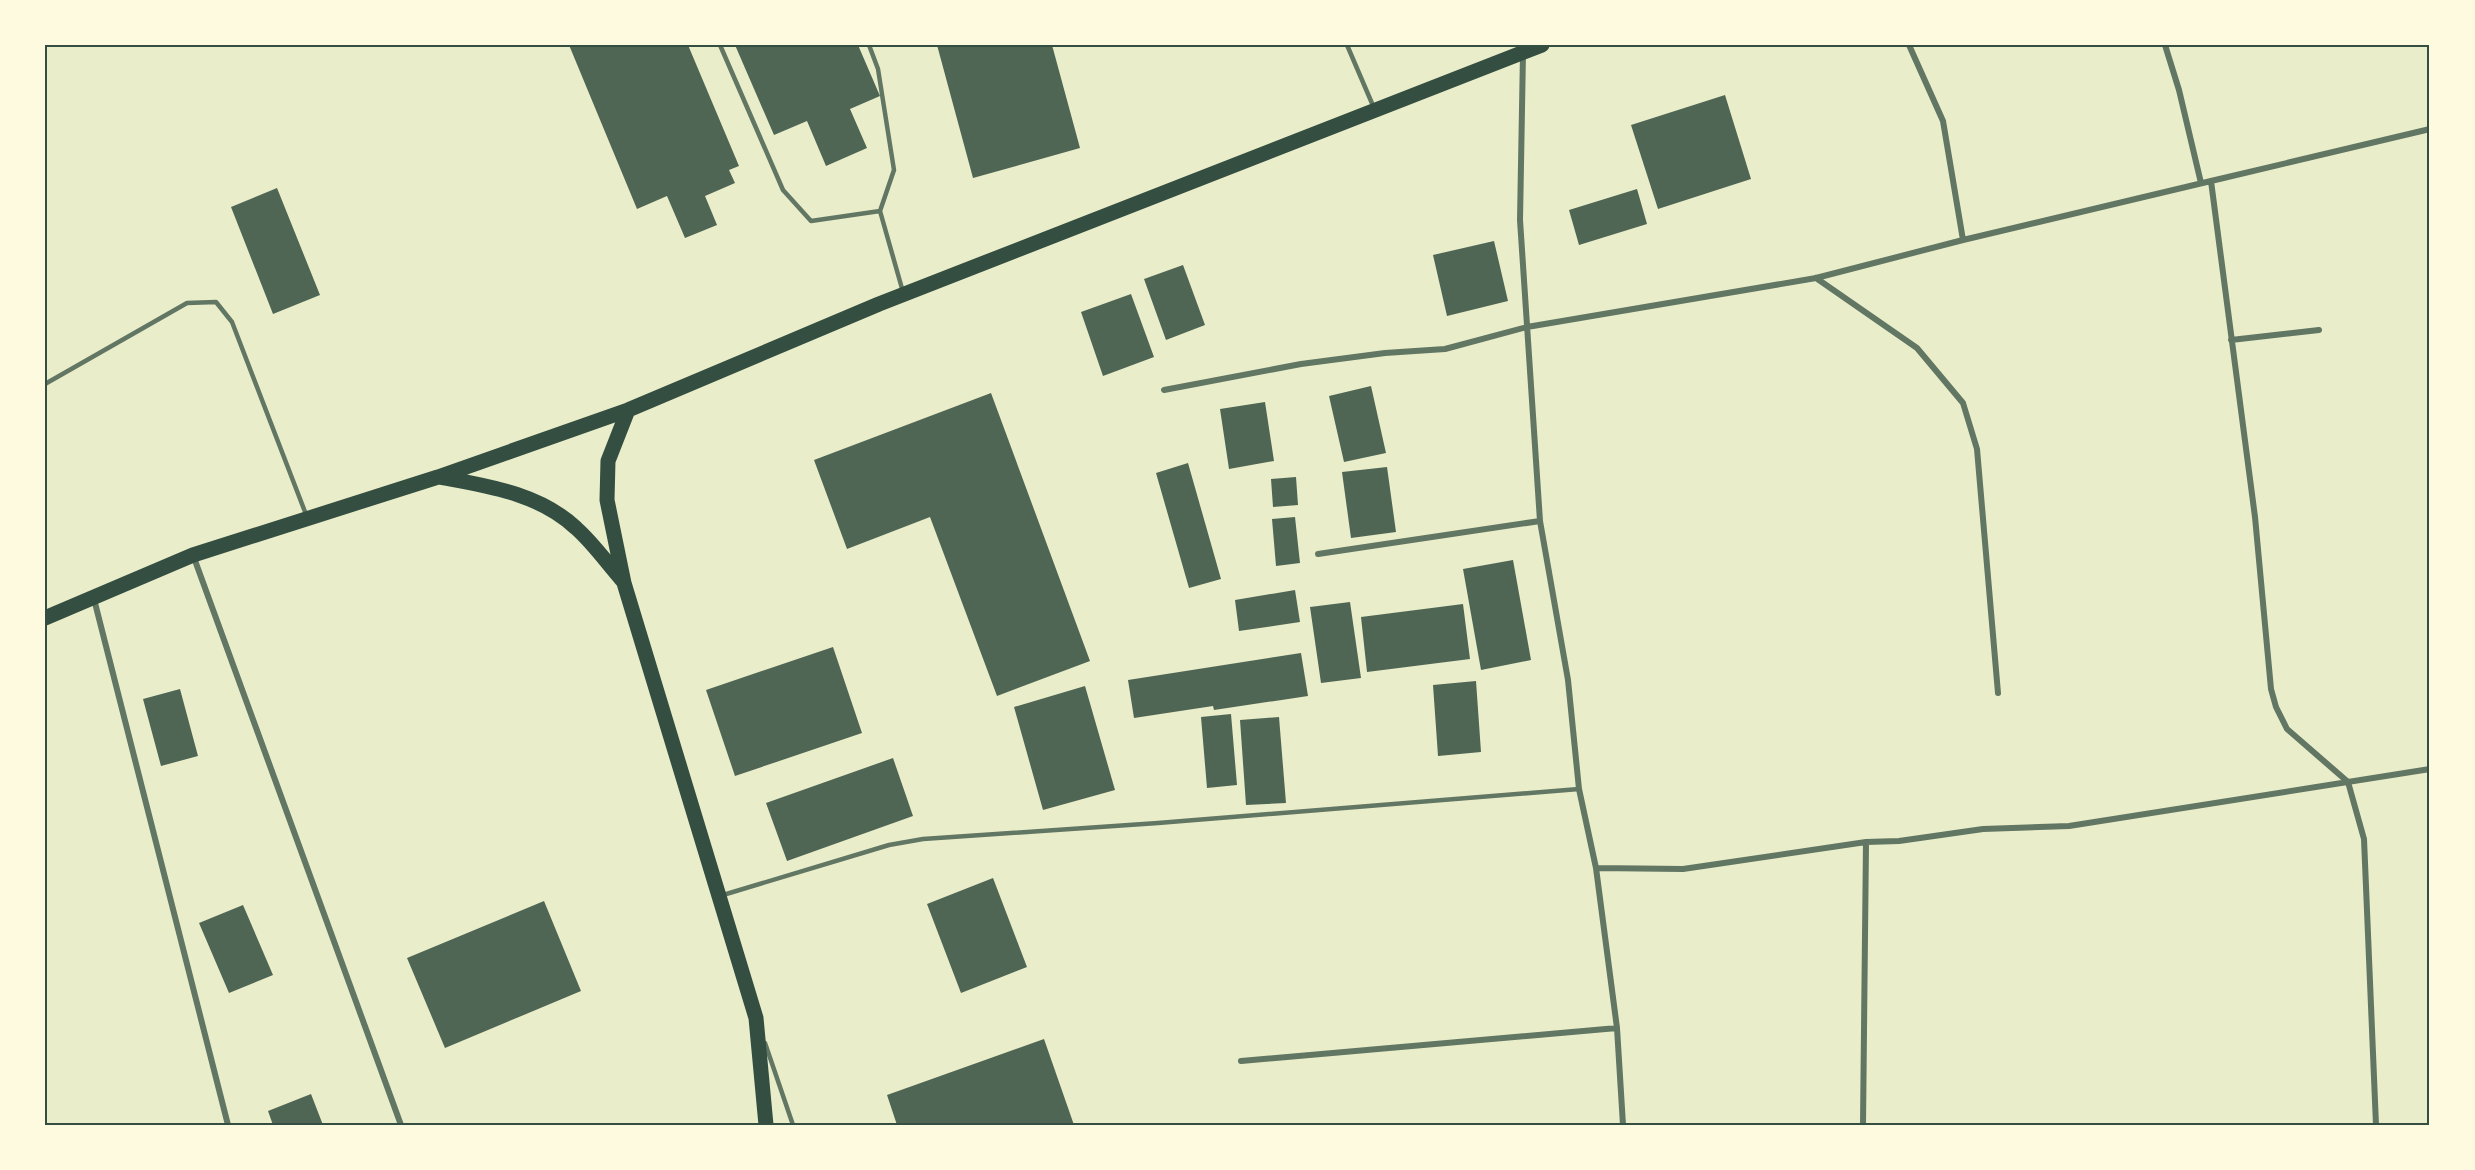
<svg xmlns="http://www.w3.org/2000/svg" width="2475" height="1170" viewBox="0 0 2475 1170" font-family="'Playfair Display',serif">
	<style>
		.building { fill: #4f6655 }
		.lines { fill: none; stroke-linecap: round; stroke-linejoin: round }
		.service { stroke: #617663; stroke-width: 4.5 }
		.minor { stroke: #617663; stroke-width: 6 }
		.primary { stroke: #344e41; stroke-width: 15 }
		.neatline { fill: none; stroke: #344e41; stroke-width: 2 }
	</style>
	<rect width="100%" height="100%" fill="#e9edc9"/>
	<!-- building -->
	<path class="building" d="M569,45H688L739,166L729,170L735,183L705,196L717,225L685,238L667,196L637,209Z
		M735,45H858L880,96L850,109L867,148L826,166L807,121L774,135Z
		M937,45H1052L1080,148L973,178Z
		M1725,95L1751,179L1658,209L1631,125Z
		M277,188L320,295L273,314L231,207Z
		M1637,189L1647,224L1579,245L1569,210Z
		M1494,241L1508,301L1447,316L1433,255Z
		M1183,265L1205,325L1166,340L1144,279Z
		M1131,294L1154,357L1103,376L1081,312Z
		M1371,386L1386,453L1344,462L1329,396Z
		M991,393L1090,661L997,696L930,517L847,549L814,460Z
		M1265,402L1274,461L1229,469L1220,409Z
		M1188,463L1221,579L1189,588L1156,473Z
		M1387,467L1396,532L1351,538L1342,472Z
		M1296,477L1298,505L1273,507L1271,479Z
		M1295,517L1300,563L1276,566L1272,519Z
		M1513,560L1531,660L1481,670L1463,569Z
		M1295,590L1300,622L1239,631L1235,600Z
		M1350,602L1361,678L1321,683L1310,607Z
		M1463,604L1470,659L1367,672L1361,617Z
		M833,647L862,733L735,776L706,690Z
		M1301,653L1308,696L1214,710L1213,706L1134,718L1128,680Z
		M1476,681L1481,752L1438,756L1433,685Z
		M1085,686L1115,790L1043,810L1014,707Z
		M180,689L198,756L161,766L143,699Z
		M1231,714L1237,785L1207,788L1201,717Z
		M1279,717L1286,803L1246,805L1240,720Z
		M893,758L913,816L787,861L766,803Z
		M993,878L1027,967L961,993L927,904Z
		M544,901L581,991L445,1048L407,958Z
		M243,905L273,975L229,993L199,923Z
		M1044,1039L1074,1125H897L887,1095Z
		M311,1094L323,1125H273L268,1111Z"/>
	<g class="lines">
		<!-- service -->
		<path class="service" d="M720,45L783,190L811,221L880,211
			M869,45L878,69L894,170L880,211L903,292
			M1347,45L1374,108
			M45,384L187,303L216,302L232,322L307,517
			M723,895L889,845L923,839L1158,823L1579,789
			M765,1043L793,1125"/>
		<!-- minor -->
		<path class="minor" d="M2165,45L2179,90L2201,183
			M1523,53L1520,220L1540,521L1568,680L1579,789L1596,868L1617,1028L1623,1125
			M1963,240L2211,181
			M1816,278L1917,348L1963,403L1977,449L1998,693
			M2231,340L2319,330
			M1164,390L1301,364L1385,353L1445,349L1527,327L1816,278L1963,240L1943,121L1909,45
			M1318,554L1540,521
			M193,555L401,1125
			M94,599L228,1125
			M1596,868L1683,869L1866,842L1899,841L1983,829L2069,826L2430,769
			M1241,1061L1617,1028
			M1863,1125L1866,842
			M2376,1125L2364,839L2348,782L2287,729L2276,707L2271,689L2255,517L2211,181L2430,129"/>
		<!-- primary -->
		<path class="primary" d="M628,410L608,461L607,500L624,583L756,1018L766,1125
			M439,477C487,486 539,493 576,528C593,543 607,563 622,580
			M45,618L193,555L438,477L628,410L879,304L1542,45"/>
	</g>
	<!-- border -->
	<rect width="2475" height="1170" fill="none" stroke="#fefae0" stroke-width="93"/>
	<rect x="46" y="46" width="2382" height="1078" class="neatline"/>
</svg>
